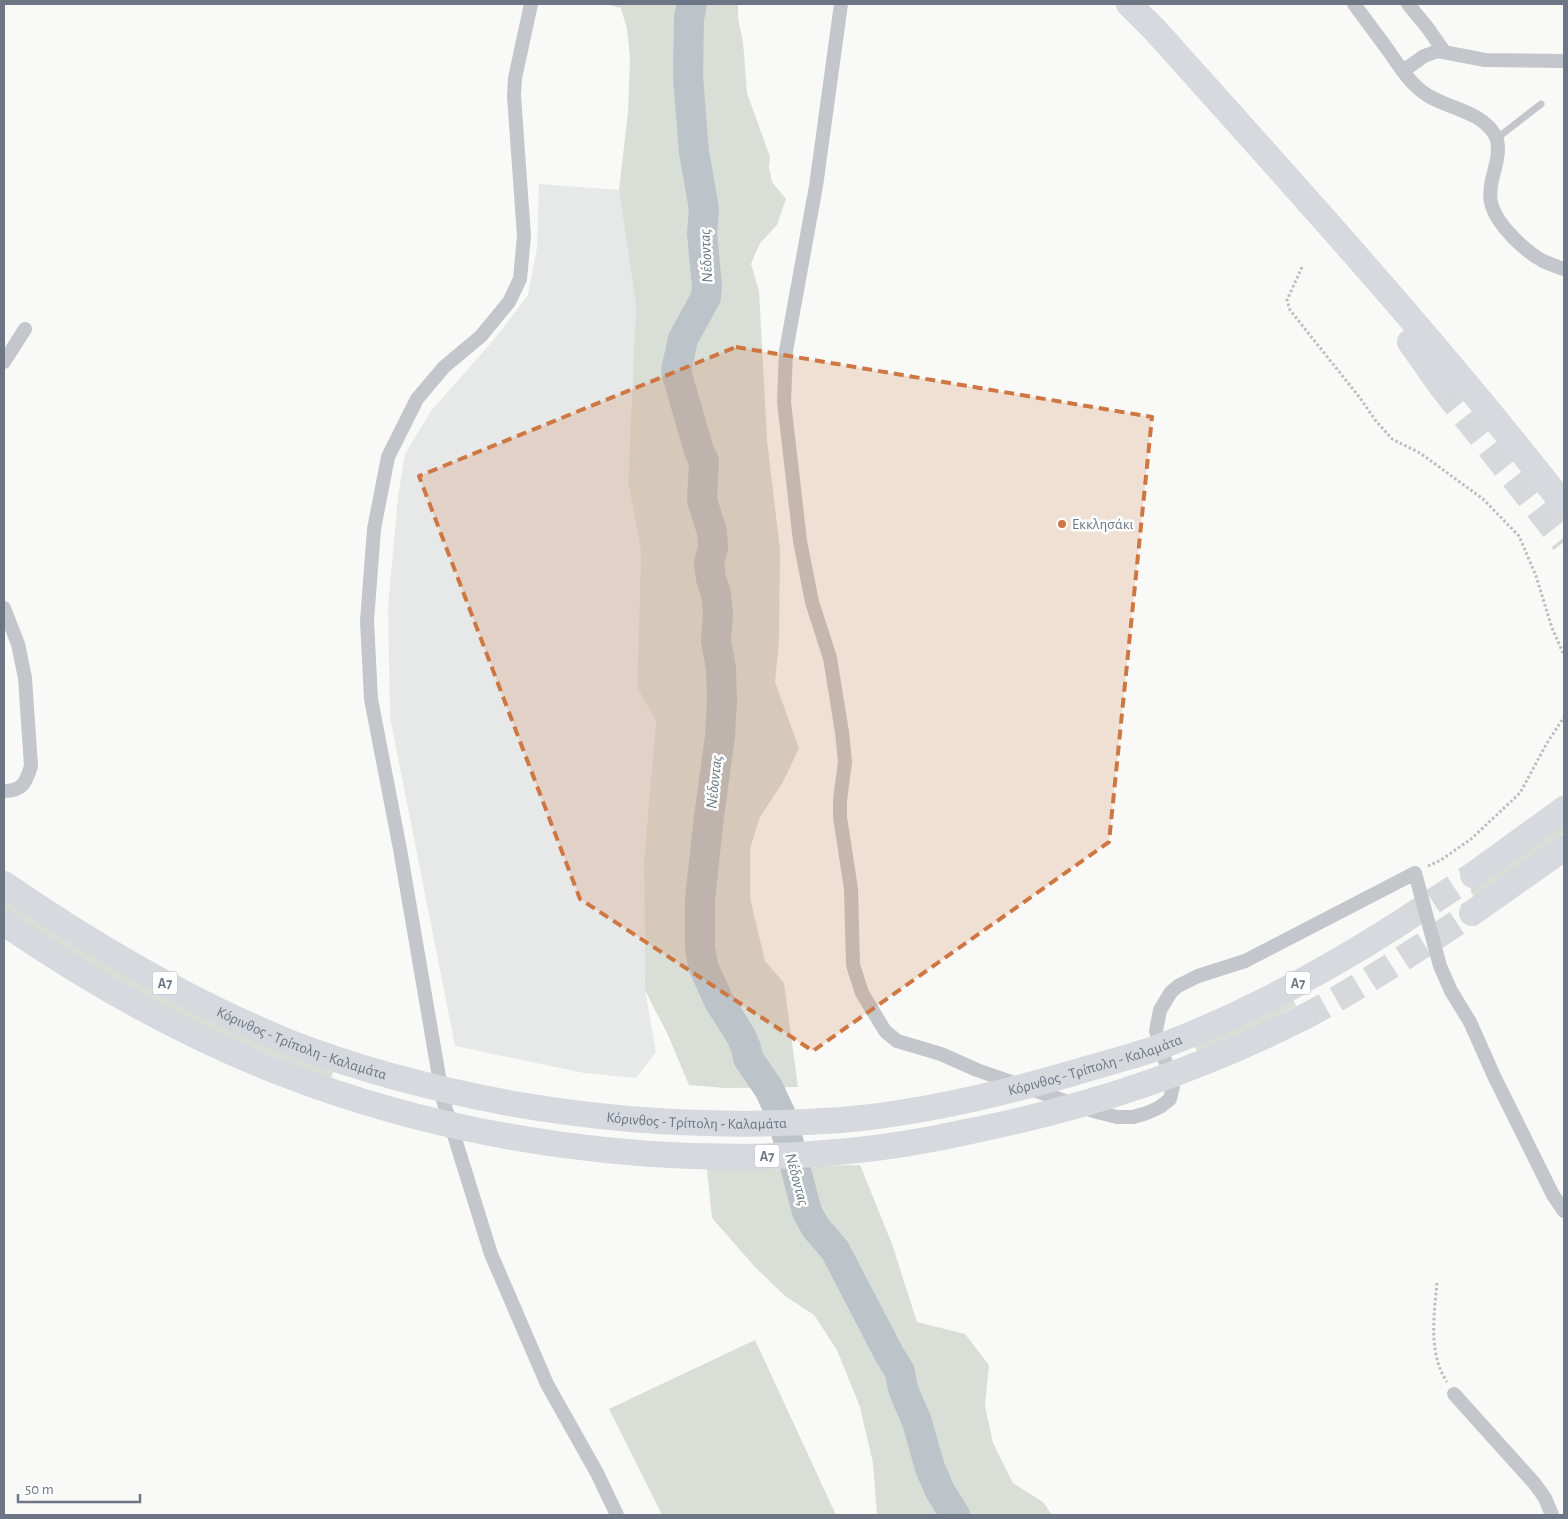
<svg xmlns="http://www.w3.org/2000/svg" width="1568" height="1519" viewBox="0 0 1568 1519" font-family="'Alegreya Sans',sans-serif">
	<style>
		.built { fill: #e7e8e8 }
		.green { fill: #d9ded7 }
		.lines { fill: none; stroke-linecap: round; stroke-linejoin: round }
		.river { stroke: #bcc3c9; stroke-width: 30 }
		.motorway-tunnel { stroke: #d6d8db; stroke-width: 26; stroke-dasharray: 26 13; stroke-linecap: butt }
		.path { stroke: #bbbdc0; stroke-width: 3; stroke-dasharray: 2.5 2.5; stroke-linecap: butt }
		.service { stroke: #c3c6ca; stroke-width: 7 }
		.minor { stroke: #c3c6ca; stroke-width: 14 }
		.motorway { stroke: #d6d9dd; stroke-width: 26 }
		.marked { fill: #cf7742; fill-opacity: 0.2; stroke: #cf7742; stroke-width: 4; stroke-dasharray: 10 6; stroke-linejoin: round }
		.poi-dot { fill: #cf7742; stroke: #fff; stroke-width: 2 }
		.labels { text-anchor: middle; stroke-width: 5; stroke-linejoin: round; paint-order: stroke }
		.shield { fill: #fff; stroke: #989faa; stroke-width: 1 }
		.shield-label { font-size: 14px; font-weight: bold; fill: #6c7685 }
		.poi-label { font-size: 15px; fill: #6c7685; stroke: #fff; text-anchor: start }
		.street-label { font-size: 15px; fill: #6c7685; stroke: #fff }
		.water-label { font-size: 16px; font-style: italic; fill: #68767f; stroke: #fff }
	</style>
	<rect width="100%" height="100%" fill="#f9f9f8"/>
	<!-- built -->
	<path class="built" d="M539,184L619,190L636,306L628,482L641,551L637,687L656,722L644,859L645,990L656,1052L636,1078L584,1073L455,1046L390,717L388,607L398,497L405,454L431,411L497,336L528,295L537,248Z"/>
	<!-- green -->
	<path class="green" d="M605,4H738V18L743,42L747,93L770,157L769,168L772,182L786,199L777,225L760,243L751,264L759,291L767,440L780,550L779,640L775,682L799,748L783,782L760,817L750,848V898L765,961L784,983L798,1087L725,1088L689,1085L668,1035L645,990L644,859L656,722L637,687L641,551L628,482L636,306L619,190L628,112L630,57L627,29L621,8Z
		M1564,823V833L1475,898L1470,891Z
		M4,899L334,1070L331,1078C214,1037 106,979 4,909Z
		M1293,999L1296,1006L1260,1025L1198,1053L1194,1045Z
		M860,1165L892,1244L917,1322L965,1334L989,1365L985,1406L993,1443L1013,1483L1043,1502L1052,1515H877L873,1463L860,1407L837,1350L814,1315L785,1296L755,1267L712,1218L707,1169Z
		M755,1340L836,1515H662L609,1409Z"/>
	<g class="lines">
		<!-- river -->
		<path class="river" d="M692,4L689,18L688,77L694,152L704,209L702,233L707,286L706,297L683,339L676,371L699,451L704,461L702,500L712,532L713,548L709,562L711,579L716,594L718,613L716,641L721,668L722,701L720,736L709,817L700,899V947L703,966L719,1001L741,1036L746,1048L748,1058L769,1089L782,1117L807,1212L816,1228L835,1250L888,1352L900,1372L903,1389L917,1422L930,1468L940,1491L955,1515"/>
		<!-- motorway-tunnel -->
		<path class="motorway-tunnel" d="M1441,386L1564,542
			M1400,923L1473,875
			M1302,1018C1361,987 1416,950 1472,913"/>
		<!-- path -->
		<path class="path" d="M1302,267L1287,300L1290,310L1360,398L1376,421L1392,439L1420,453L1483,499L1519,536L1536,576L1552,628L1564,655
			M1428,866L1441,860L1471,839L1520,793L1547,743L1564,717
			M1437,1283C1434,1316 1428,1353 1447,1382"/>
		<!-- service -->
		<path class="service" d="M1496,139L1541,104"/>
		<!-- minor -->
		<path class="minor" d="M531,4L515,78L514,96L524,236L520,279L509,302L481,336L444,367L417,399L388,457L374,529L367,621L371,699L400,849L443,1100L491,1254L547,1384L597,1473L617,1515
			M841,4L816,186L786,351L784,402L800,541L812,602L830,658L842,732L845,762L840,800V817L851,889L853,965L862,993L885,1031L897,1041L941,1054L977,1070L1093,1111L1117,1117H1133L1147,1113L1160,1107L1170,1099L1173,1086L1156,1031L1160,1010L1171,992L1178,986L1198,976L1245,961L1415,873L1440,966L1451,991L1470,1022L1494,1076L1553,1195L1564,1211
			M1354,4C1365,19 1376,34 1388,50C1399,66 1410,84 1427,95C1449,109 1481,111 1495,135C1502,148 1495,167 1492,180C1490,189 1489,198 1492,206C1498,226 1525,251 1543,261C1550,264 1557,267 1564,269
			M1408,4L1427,27L1443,50
			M1403,71L1424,56L1438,51L1485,60L1564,61
			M4,362L25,329
			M4,608L18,644L25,678L31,766C26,783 22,791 4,791
			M1454,1394L1535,1484L1545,1498L1552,1515"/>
		<!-- motorway -->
		<g class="motorway">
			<path d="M1129,4L1155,30C1294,185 1435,340 1564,505"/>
			<path d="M1410,342L1441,386"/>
			<path d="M1473,875L1564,809"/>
			<path id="s1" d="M4,884C94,946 189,1002 291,1043C363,1071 438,1090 514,1104C623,1123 731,1128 841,1120C924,1113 1010,1092 1090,1068C1111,1062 1133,1056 1154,1049C1241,1017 1322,973 1400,923"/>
			<path d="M1472,913L1564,848"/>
			<path d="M4,923C90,982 184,1035 281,1073C455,1141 663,1170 849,1151C890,1147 931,1140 971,1131C1086,1108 1197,1071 1302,1018"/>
		</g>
	</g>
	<!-- marked area -->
	<path class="marked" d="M736,347L1152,417L1109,842L813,1051L580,899L419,476Z"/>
	<!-- markers -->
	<circle class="poi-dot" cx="1062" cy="524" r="5"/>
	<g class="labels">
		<!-- shield labels -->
		<g class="shield">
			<rect x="152.5" y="971.5" width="25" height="23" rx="4"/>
			<rect x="1285.5" y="971.5" width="25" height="23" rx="4"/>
			<rect x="754.5" y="1144.5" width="25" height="23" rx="4"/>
		</g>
		<g class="shield-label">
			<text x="165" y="988">Α7</text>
			<text x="1298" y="988">Α7</text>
			<text x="767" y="1161">Α7</text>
		</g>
		<!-- poi labels -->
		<g class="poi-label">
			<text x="1072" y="529">Εκκλησάκι</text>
		</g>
		<!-- street labels -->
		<g class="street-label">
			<text dy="5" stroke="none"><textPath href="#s1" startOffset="339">Κόρινθος - Τρίπολη - Καλαμάτα</textPath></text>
			<text dy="5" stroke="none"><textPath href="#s1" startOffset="1149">Κόρινθος - Τρίπολη - Καλαμάτα</textPath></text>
			<text dy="5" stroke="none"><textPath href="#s1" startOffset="744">Κόρινθος - Τρίπολη - Καλαμάτα</textPath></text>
		</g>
		<!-- water labels -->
		<g class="water-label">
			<text transform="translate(705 256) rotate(-93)" y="6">Νέδoντας</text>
			<text transform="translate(713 782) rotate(-84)" y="6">Νέδoντας</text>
			<text transform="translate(798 1179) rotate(75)" y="6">Νέδoντας</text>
		</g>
	</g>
	<!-- border -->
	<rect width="1568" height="1519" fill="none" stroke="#6c7685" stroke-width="10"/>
	<!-- scale -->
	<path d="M18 1494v8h122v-8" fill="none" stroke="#6c7685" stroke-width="2.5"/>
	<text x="25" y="1494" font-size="15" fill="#6c7685" stroke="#ffffff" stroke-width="4" paint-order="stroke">50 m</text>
</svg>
